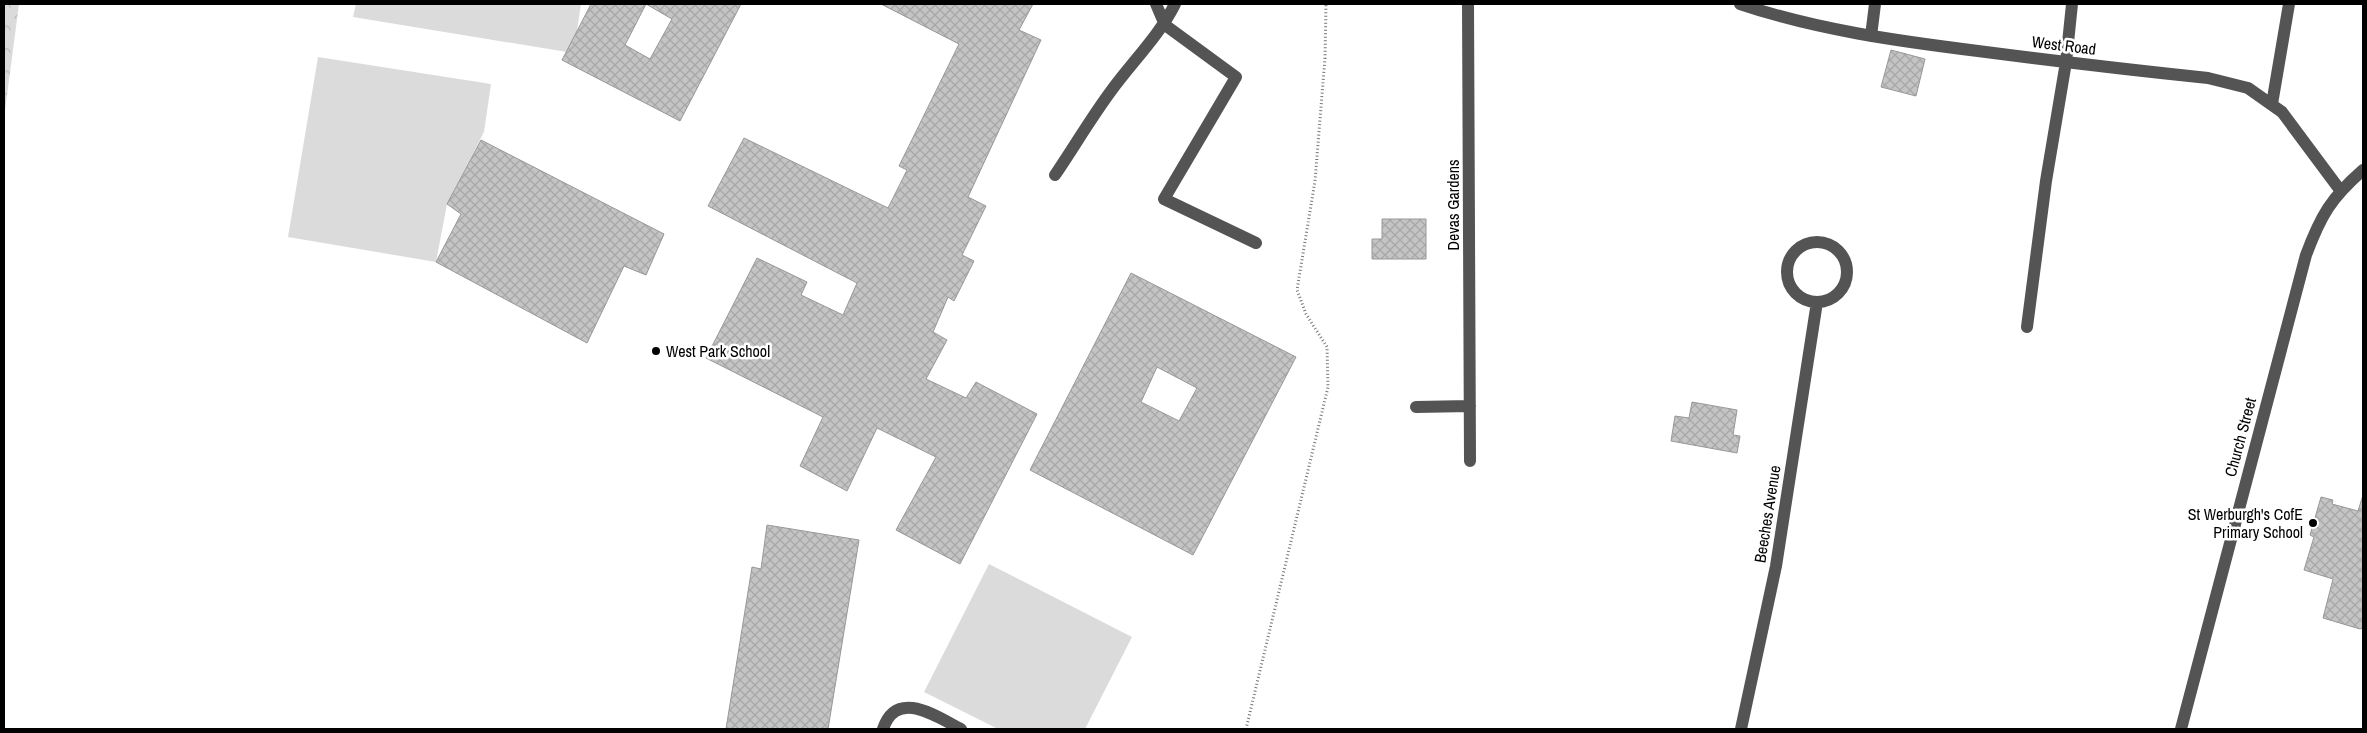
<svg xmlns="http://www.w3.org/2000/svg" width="2367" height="733" viewBox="0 0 2367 733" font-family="'Archivo Narrow',sans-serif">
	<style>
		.grass { fill: #dbdbdb }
		.forest { fill: url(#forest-crowns) }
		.building { fill: url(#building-cross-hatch); stroke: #989898; fill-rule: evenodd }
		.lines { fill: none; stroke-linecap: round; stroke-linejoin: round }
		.path { stroke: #767676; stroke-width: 3; stroke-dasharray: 1 2.5; stroke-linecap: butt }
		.minor { stroke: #545454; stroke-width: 12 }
		.poi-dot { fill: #000; stroke: #fff; stroke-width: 2 }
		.labels { text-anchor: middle; stroke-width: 5; stroke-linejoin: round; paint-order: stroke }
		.street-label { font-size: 16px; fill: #000; stroke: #fff }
		.poi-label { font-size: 16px; fill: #000; stroke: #fff; text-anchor: start }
	</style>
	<defs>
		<pattern id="forest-crowns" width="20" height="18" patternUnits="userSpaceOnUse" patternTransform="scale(1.25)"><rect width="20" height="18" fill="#dbdbdb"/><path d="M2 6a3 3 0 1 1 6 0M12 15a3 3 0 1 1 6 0" fill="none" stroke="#bababa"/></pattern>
		<pattern id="building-cross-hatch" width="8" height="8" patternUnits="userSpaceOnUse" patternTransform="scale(1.25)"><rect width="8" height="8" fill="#c4c4c4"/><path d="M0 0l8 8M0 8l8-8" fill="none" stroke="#a7a7a7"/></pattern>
	</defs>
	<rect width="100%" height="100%" fill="#fff"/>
	<!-- grass -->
	<path class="grass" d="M356,4H581L577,31L567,52L353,17Z
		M318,57L491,84L484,132L447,204L436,262L288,237Z
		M989,564L1132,637L1085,729H998L924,692Z"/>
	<!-- forest -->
	<path class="forest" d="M4,4H19L4,118Z"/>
	<!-- building -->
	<path class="building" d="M591,4H741L680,121L562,60ZM646,4L672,19L650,59L625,45Z
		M881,4H1033L1019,30L1041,40L968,197L986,206L962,255L974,261L954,301L948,297L933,332L947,340L926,379L966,398L976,382L1037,414L960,564L896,530L936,457L877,428L847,491L800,466L823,417L706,358L757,258L807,282L801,295L843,315L857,283L708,206L744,138L888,208L907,170L899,166L959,44Z
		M1891,50L1925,59L1916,96L1881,87Z
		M481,140L664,234L646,275L624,266L587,343L436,262L461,214L447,204Z
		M1382,219H1426V259H1372V239H1382Z
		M1131,273L1296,357L1193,555L1030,470ZM1157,367L1197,388L1179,421L1141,402Z
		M1692,402L1737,410L1733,435L1740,436L1737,453L1671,441L1675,416L1689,418Z
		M2363,495V628L2360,629L2323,618L2333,579L2304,570L2314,537L2310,535L2321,497L2333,500L2332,504L2358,511Z
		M767,525L859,540L828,729H726L752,567L761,569Z"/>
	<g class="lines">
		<!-- path -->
		<path class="path" d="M1246,729L1328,387L1327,347L1306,314L1297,290L1315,181L1325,58L1326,4"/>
		<!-- minor -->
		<path class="minor" d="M1156,4L1165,25L1236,77L1164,199L1256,243
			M1468,4L1470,461
			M1740,4C1817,30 1898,41 1978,51C2055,61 2131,70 2208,78L2248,88L2282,112L2340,190
			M1871,36L1875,4
			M2272,104L2289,4
			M1055,175C1074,147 1091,118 1111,91C1132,62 1159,36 1175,4
			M1787 272a30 30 0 1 1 60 0a30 30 0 1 1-60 0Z
			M2027,327L2046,181L2066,62L2072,4
			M1416,407L1470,406
			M883,729C897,688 937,717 961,729
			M1741,729L1776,566L1817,302
			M2181,729L2306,255C2321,215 2331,198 2363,170"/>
	</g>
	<!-- markers -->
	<g class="poi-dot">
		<circle cx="656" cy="351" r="5"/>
		<circle cx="2313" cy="523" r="5"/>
	</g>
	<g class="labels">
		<!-- street labels -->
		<g class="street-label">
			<text transform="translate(2064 45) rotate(7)" y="6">West Road</text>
			<text transform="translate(1453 205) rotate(-90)" y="6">Devas Gardens</text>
			<text transform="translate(2240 437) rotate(-75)" y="6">Church Street</text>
			<text transform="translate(1767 514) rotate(-81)" y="6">Beeches Avenue</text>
		</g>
		<!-- poi labels -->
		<g class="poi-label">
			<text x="666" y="357">West Park School</text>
			<text x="2303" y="520" text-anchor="end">St Werburgh's CofE<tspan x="2303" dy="18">Primary School</tspan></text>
		</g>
	</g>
	<!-- border -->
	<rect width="2367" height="733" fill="none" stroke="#000000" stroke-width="10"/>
</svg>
